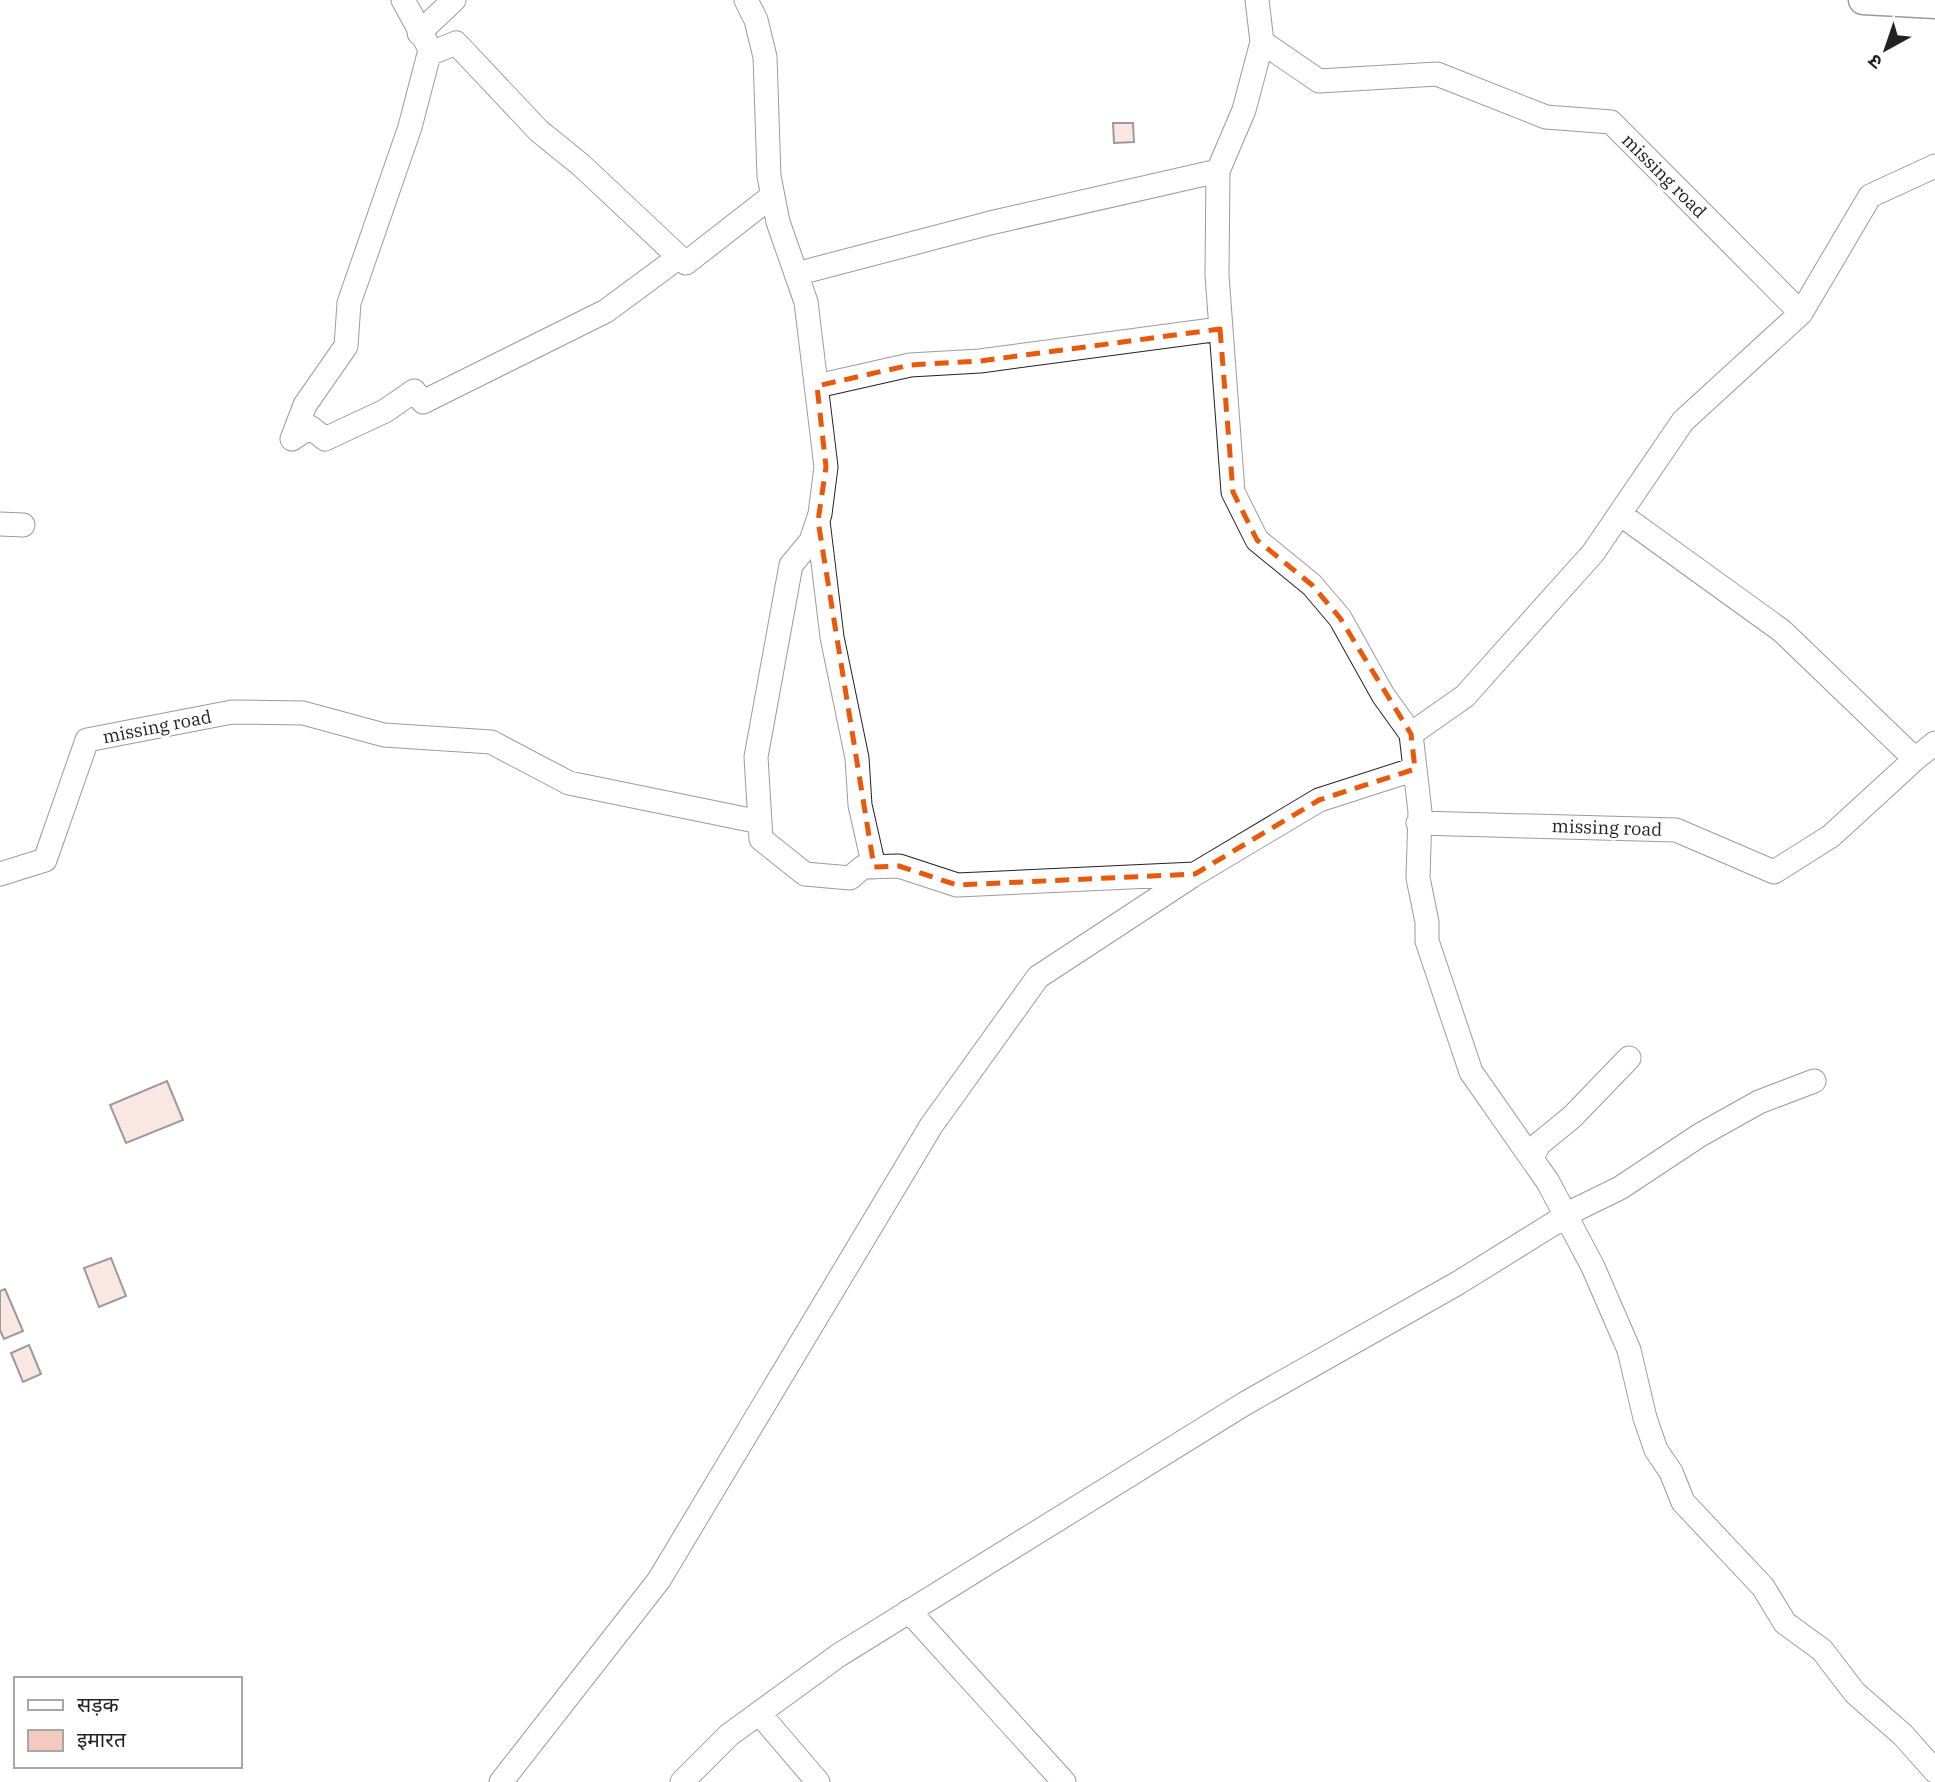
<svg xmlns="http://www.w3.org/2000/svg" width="1935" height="1782" viewBox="0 0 1935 1782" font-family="'IBM Plex Serif','Noto Sans Devanagari',serif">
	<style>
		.building { fill: #f3c9c0; stroke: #222; stroke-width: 2 }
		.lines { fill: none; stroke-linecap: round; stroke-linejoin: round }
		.minor-casing { stroke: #222; stroke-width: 25 }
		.major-casing { stroke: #222; stroke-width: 31 }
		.minor { stroke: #fff; stroke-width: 23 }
		.major { stroke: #fff; stroke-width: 28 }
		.marked { fill: none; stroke: #e8590c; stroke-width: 5; stroke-dasharray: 14 9; stroke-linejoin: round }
		.labels { text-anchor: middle; stroke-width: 5; stroke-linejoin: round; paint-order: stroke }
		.street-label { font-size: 18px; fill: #222; stroke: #fff }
	</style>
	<rect width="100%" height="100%" fill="#fff"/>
	<!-- building -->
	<path class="building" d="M1113,123H1133L1134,142L1114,143Z
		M167,1081L183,1120L126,1143L110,1105Z
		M111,1258L126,1296L99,1307L84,1268Z
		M5,1289L23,1331L4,1339L0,1330V1291Z
		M29,1345L41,1374L23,1382L11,1353Z"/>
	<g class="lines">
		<defs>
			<path id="minor" d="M403,0L430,49L429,54L410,127L349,303L346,346L305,405L292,439L310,427L325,439L385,411L414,391L423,402L606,311L679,257L581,165L539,131L456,43L429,54
				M746,0L756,20L765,57L769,176L778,222L806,302L826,467L820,514L811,541L791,565L756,757L761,839L805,874L850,878L863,867L899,866L957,885L1195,874L1319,800L1415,769
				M419,33L454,0
				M1262,42L1319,81L1437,74L1546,117L1611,122L1801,313L1870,196L1935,166
				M1218,171L1217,275L1233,492L1257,540L1312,585L1340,618L1383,695L1411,734L1420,812L1418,878L1427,922V941L1471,1072L1548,1182L1593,1267L1629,1350L1645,1418L1656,1450L1671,1472L1683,1502L1763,1587L1785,1623L1822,1650L1855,1693L1903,1735L1935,1771
				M686,263L772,196
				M796,274L990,223L1218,171L1244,110L1262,42L1257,0
				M817,386L910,365L980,361L1220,329
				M818,521L832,637L857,758L860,805L874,867
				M0,524L23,525
				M1411,734L1465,696L1593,553L1683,421L1801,313
				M1915,759L1935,743
				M1418,823L1676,830L1774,872L1831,836L1915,759L1782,631L1620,514
				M0,874L45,860L87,740L232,712L303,713L384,735L491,742L569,783L760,822
				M1532,1158L1539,1144L1572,1117L1629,1058
				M909,1611L1064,1782
				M759,1713L818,1782
				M501,1782L659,1580L931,1126L1038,977L1192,876
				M682,1782L729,1735L839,1655L1244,1404L1458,1283L1577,1209L1620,1188L1700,1135L1759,1102L1814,1081"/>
			<path id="major" d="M1863,0L1935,4"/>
		</defs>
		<!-- minor casing -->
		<use href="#minor" class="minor-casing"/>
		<!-- major casing -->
		<use href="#major" class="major-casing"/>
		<!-- minor -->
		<use href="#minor" class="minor"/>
		<!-- major -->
		<use href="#major" class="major"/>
	</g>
	<!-- marked area -->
	<path d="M0 0H1935V1782H0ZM1220,329L1233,492L1257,540L1312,585L1340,618L1411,734L1415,769L1319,800L1195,874L957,885L899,866L874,867L818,521L826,467L817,386L910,365L980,361Z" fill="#fff" fill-opacity=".55" fill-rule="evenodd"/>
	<path class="marked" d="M1220,329L1233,492L1257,540L1312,585L1340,618L1411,734L1415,769L1319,800L1195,874L957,885L899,866L874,867L818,521L826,467L817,386L910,365L980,361Z"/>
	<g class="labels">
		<!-- street labels -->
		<g class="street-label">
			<text transform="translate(1664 176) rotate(45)" y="6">missing road</text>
			<text transform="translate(157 727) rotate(-11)" y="6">missing road</text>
			<text transform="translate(1607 828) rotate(2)" y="6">missing road</text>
		</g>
	</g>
	<!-- legend -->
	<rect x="14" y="1677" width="228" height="91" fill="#ffffff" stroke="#a7a7a7" stroke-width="2"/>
	<rect x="28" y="1700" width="35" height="10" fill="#ffffff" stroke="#a7a7a7" stroke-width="2"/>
	<text x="77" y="1712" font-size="21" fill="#222222">सड़क</text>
	<rect x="28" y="1730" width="35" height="21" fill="#f3c9c0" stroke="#a7a7a7" stroke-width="2"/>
	<text x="77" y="1747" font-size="21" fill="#222222">इमारत</text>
	<!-- north arrow -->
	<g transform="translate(1886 49) rotate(220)" stroke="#ffffff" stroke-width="5" paint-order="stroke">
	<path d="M0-5L12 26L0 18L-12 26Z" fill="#222222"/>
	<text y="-10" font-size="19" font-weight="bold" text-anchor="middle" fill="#222222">उ</text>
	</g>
</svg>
